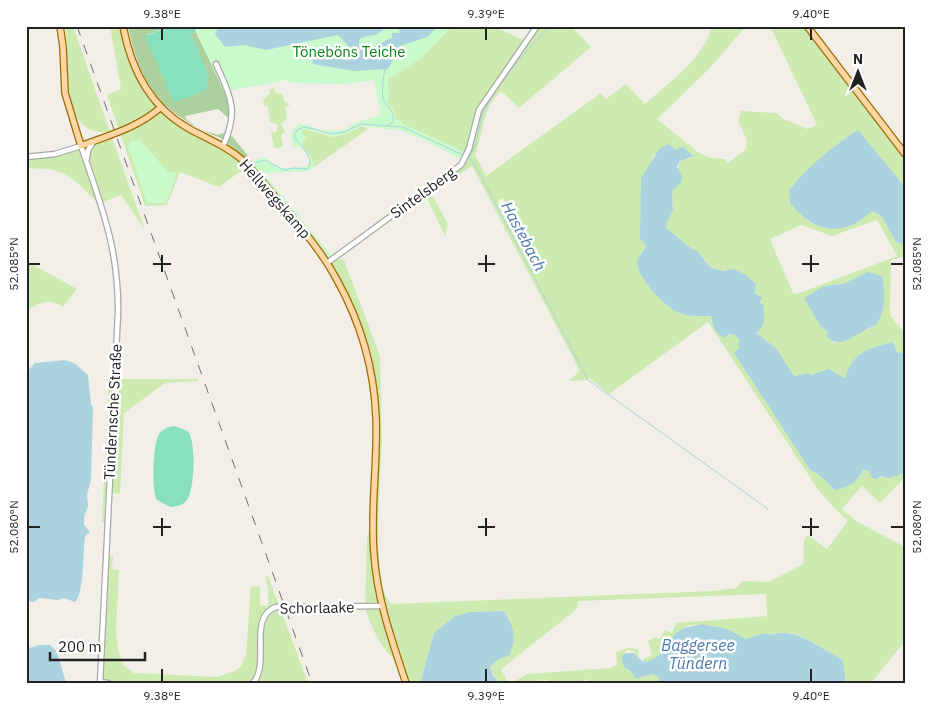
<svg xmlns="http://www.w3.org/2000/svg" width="931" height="709" viewBox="0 0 931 709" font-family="'IBM Plex Sans',sans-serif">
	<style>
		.grass { fill: #cdebb0; fill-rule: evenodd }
		.forest { fill: #add19e }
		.park { fill: #c8facc }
		.pitch { fill: #88e0be }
		.water { fill: #aad3df }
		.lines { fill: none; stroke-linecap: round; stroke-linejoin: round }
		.stream { stroke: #aad3df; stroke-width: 1 }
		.minor-casing { stroke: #a9a9a9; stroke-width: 7 }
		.major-casing { stroke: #a06b00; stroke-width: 8 }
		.minor { stroke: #fff; stroke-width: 4.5 }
		.major { stroke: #fcd6a4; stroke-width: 5.5 }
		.rail { stroke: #707070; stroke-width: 1; stroke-dasharray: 10 10; stroke-linecap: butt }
		.ticks { fill: none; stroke: #222; stroke-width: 2 }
		.labels { text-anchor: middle; stroke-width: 5; stroke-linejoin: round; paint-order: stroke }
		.park-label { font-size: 15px; fill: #0c8416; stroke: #fff }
		.street-label { font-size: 15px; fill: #222; stroke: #fff }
		.water-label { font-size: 16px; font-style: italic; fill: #4a7aab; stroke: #fff }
		.neatline { fill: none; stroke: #222; stroke-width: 2 }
		.ticks-label { font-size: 12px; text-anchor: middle; fill: #222 }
	</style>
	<rect width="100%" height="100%" fill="#f2efe9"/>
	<!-- grass -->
	<path class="grass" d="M65,26H73L110,132C56,138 71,60 65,26Z
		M110,26H123L129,52L160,108L222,146L248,166L219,187L180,172L167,205L145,206L107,95L121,89Z
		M452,26H494L525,41L478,110L466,153L402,124L395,119L393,110L387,103L389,96L387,80L421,58Z
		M539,26H571L591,47L519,108L501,91C481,110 484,132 475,155L486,176L601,93L606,99L626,84L645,104C670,81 703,60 712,26H746L709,69L657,119L699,153L711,158L725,159L728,163L746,149L747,140L738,121L741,111L777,113L782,118L807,129L817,125L770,26H807L905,154V187L896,176L805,219C832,236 848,228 873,211L882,217L896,242L905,244V256L891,260L890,315L905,334V354L897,352L893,342L847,374L845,378L828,369L810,375L807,373L794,376L776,348L756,333L758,332L761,300L755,294L756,284L746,275L711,268C700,250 681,244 667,229L666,224L673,211L672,191L675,188L679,162L691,158L673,148L654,155L649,167L643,241L646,246C644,252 638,257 637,263C637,277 665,306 677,312C686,317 702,316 712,316L711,321L720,335H735L739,340V348L810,470L818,474L835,490L860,477L863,470H868L872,478L894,476L905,473V477L880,503L862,486L842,509L856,521L905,547V641L871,683H846L843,660C826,651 806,634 786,633C777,632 771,637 763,633L746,639C727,630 692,613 674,636C664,650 663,658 643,662V659L652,655L648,641L656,637L659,639L665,630L672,633L676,623L767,616L766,594L578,601L577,609L501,669L508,683C498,683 493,676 490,667L499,659L509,656L510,620L504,611L470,612L455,616L434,633L420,683H406L377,582L374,501L378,393L381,392C381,409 382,426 382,442C381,473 370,584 391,604L714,591L736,588L742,581L769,582L803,564L804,540L808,535L827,549L848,521L832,506L817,488L708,322L609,394L589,378L586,380L569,381L579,371L578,367L472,166L431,193L448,224L445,236L425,194L429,190L433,191L434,187L462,165L480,111ZM503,198L520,226L513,231L498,201ZM877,220L897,256L797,294L793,293L770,239L801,225L832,236ZM861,276L884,286V295L873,327C858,332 848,344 832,342L828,332L821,327L815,314L824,286L843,284Z
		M274,88L275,92L283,95L284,101L290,105L285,107L287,118L281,124L285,132L281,135L283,146L279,148H274L271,131L276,133L278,125L270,122L267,105L264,106L263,100L270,93V89Z
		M362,126L368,129L314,167L301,144L306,138L301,132L304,129L333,137L346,134Z
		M111,135L145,230L121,195L99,204C73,179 65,166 26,169V157L55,154Z
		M335,258L344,260L380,356L381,391L374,392L362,334L327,263Z
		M26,261L77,289L63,307C50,298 37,302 26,313Z
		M107,379H197L198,381L165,383L124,413L120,494L109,493L108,522H102L108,400Z
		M371,531L372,565L378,601L375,605H365L367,539L368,532Z
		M108,556H113L112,569L119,570L116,632L118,649L123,665L134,673L217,677L235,671L241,666L246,654L251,586L260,587V605L268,606V587L265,577L268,576L308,683H102Z
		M365,607L380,610L395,659C383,653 368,621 365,607Z
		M628,648L638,649L639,657L633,651L627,650L621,659L627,670L642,678L652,674L659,678L657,683H593L585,679L582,683H552L548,680L512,683L527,674L611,668L617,664L616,652Z"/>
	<!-- forest -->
	<path class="forest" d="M128,26H170L146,35L195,43L191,34L196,32L224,91H228L232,121L218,109L185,116L186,119L200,129L218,135L223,133L232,136L253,162C238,156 231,143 218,137C161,112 141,88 128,26Z"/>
	<!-- park -->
	<path class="park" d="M194,26H452L421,58L387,80L389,96L387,103L393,110L395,119L401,120L402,124L466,153L463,160L420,138L398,130L362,126L346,134L333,137L311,130H302V134L306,138L301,144L312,157L314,167L308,171L263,173L331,255L337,251L338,253L327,263L249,166C268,147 267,168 284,168C291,168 301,168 308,166L309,157L300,146L294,147L291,138L292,131L299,123L321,130L338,131L344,130L357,122L381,115L374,80L345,84L291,83L286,80L224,92Z
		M140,140L168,172L177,173L166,203H147L128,146L131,141Z"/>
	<!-- pitch -->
	<path class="pitch" d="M170,26H194L196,32L191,34L209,77L207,89L174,103L145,36Z
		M174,426L188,431C196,441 195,489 187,500C183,505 177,507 170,507L157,500C151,490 153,447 158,436C161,430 167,427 174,426Z"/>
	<!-- water -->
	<path class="water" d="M219,26H385C378,40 369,32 359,40V47C371,52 381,42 392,38V33H399L400,27L438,26L427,37L400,46L388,69L354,71L313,64L311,51L336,46L342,52L348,51L349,47L338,35L266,50L244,45L225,47L215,34Z
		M858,130L905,187V244L896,242L882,217L873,211C866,215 860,222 852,225C827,236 805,222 790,203L789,190C809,166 831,147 858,130Z
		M668,144L676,150L683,147L693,156L679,162L677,167L682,176L681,183L672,191L673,211L666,224L667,229L692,249L697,251L711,268L725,271L734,269L746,275L756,284L755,294L762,297L760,303L763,304C765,315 766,327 756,333L776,348L794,376L807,373L811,375L828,369L845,378C854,351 867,349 893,342L897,352L905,354V473L889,478L880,476L877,479L872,478L868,470H863C858,482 848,488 835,490L818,474L810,470L734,353L739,348V340L735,335L729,334L724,338C715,333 712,324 711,316C702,316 686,317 677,312C665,306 637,278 637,263C637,257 644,252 646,246L640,238L641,178L660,148Z
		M868,272L882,276C885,291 886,309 878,322C875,327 870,327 865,330C853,337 839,349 827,337L828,332L821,327L804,298L824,286L843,284Z
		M65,360L74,363L88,375L91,404L93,408L91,479L87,495L88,506L84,517V525L90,532L85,536C83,550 84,595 75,602L64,598L58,600L39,598L34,602L28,601L26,373L35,363Z
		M504,611C514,626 517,639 509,656L499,659L490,667L493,676L501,683H420L434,633L455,616L470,612Z
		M702,624L727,629L746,639L763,633C771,637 777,632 786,633C806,635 826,651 843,660L846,683H657L659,678L653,674L636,679L630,671L624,667L621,658L625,653H634L643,662C667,657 662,647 675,634C682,627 693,626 702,624Z
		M39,645H50L57,652L66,683H26V649Z"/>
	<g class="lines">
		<!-- stream -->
		<path class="stream" d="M385,69C383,78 381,93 384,101C389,111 394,109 393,122L386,126
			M467,157L471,160L480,174L588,380L768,509
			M468,158C480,145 477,127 484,111C496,86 530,45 551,26
			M255,163L265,160L284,170L294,168L307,169C318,158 298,146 294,135L298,129L306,127L332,134L344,132L361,124L403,127L463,155"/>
		<defs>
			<path id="minor" d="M216,64C231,98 239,111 223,146
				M26,157L55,154L81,146C101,205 119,249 118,313L100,683
				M87,158L88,150L93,142
				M327,263L461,165L469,149L479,110L537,26
				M100,682L108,683
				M253,683C271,663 247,617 276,607L382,606"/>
			<path id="major" d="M60,26L63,47L65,93L81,146C109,135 137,128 160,108
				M123,26C131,69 149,106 188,128C205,138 225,145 240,158C254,170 265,185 276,198C298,224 321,250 337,280C361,323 374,368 376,417C378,463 370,509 374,554C377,599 392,641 406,683
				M807,26L905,154"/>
		</defs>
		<!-- minor casing -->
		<use href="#minor" class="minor-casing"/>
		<!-- major casing -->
		<use href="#major" class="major-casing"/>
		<!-- minor -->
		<use href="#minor" class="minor"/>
		<!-- major -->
		<use href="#major" class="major"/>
		<!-- rail -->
		<path class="rail" d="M77,26L312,683"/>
	</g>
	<!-- ticks -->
	<path class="ticks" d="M162,28V40M486,28V40M811,28V40M162,255V272M486,255V272M811,255V272M28,264H40M153,264H171M478,264H495M802,264H819M891,264H904M162,518V536M486,518V536M811,518V536M28,527H40M153,527H171M478,527H495M802,527H819M891,527H904M162,669V682M486,669V682M811,669V682"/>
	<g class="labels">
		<!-- park labels -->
		<g class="park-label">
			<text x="349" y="57">Töneböns Teiche</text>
		</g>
		<!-- street labels -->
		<g class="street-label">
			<text transform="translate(423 193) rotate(-36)" y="5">Sintelsberg</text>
			<text transform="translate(275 199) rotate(49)" y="5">Hellwegskamp</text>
			<text transform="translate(113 412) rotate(-87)" y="5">Tündernsche Straße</text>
			<text transform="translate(317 608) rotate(-1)" y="5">Schorlaake</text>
		</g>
		<!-- water labels -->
		<g class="water-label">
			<text transform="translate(524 236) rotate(62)" y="6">Hastebach</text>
			<text x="698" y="651">Baggersee<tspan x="698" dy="18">Tündern</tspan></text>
		</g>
	</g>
	<!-- border -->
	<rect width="931" height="709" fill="none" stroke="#ffffff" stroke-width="55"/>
	<!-- north arrow -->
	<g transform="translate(858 72)" stroke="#ffffff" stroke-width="4" paint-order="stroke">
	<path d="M0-4L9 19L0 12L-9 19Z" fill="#222222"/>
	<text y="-8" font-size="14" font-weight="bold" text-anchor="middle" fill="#222222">N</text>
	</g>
	<!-- scale -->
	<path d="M50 652v8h95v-8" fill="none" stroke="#222222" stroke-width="2.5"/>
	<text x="58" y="652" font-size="15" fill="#222222" stroke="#ffffff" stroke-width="4" paint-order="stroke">200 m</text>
	<rect x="28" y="28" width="876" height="654" class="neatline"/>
	<g class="ticks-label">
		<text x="162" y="18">9.38°E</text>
		<text x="486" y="18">9.39°E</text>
		<text x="811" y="18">9.40°E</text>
		<text transform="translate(14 264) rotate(-90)" y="4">52.085°N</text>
		<text transform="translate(917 264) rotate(-90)" y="4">52.085°N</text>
		<text transform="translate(14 527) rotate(-90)" y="4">52.080°N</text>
		<text transform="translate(917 527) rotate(-90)" y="4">52.080°N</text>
		<text x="162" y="700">9.38°E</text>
		<text x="486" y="700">9.39°E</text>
		<text x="811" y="700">9.40°E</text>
	</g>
</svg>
